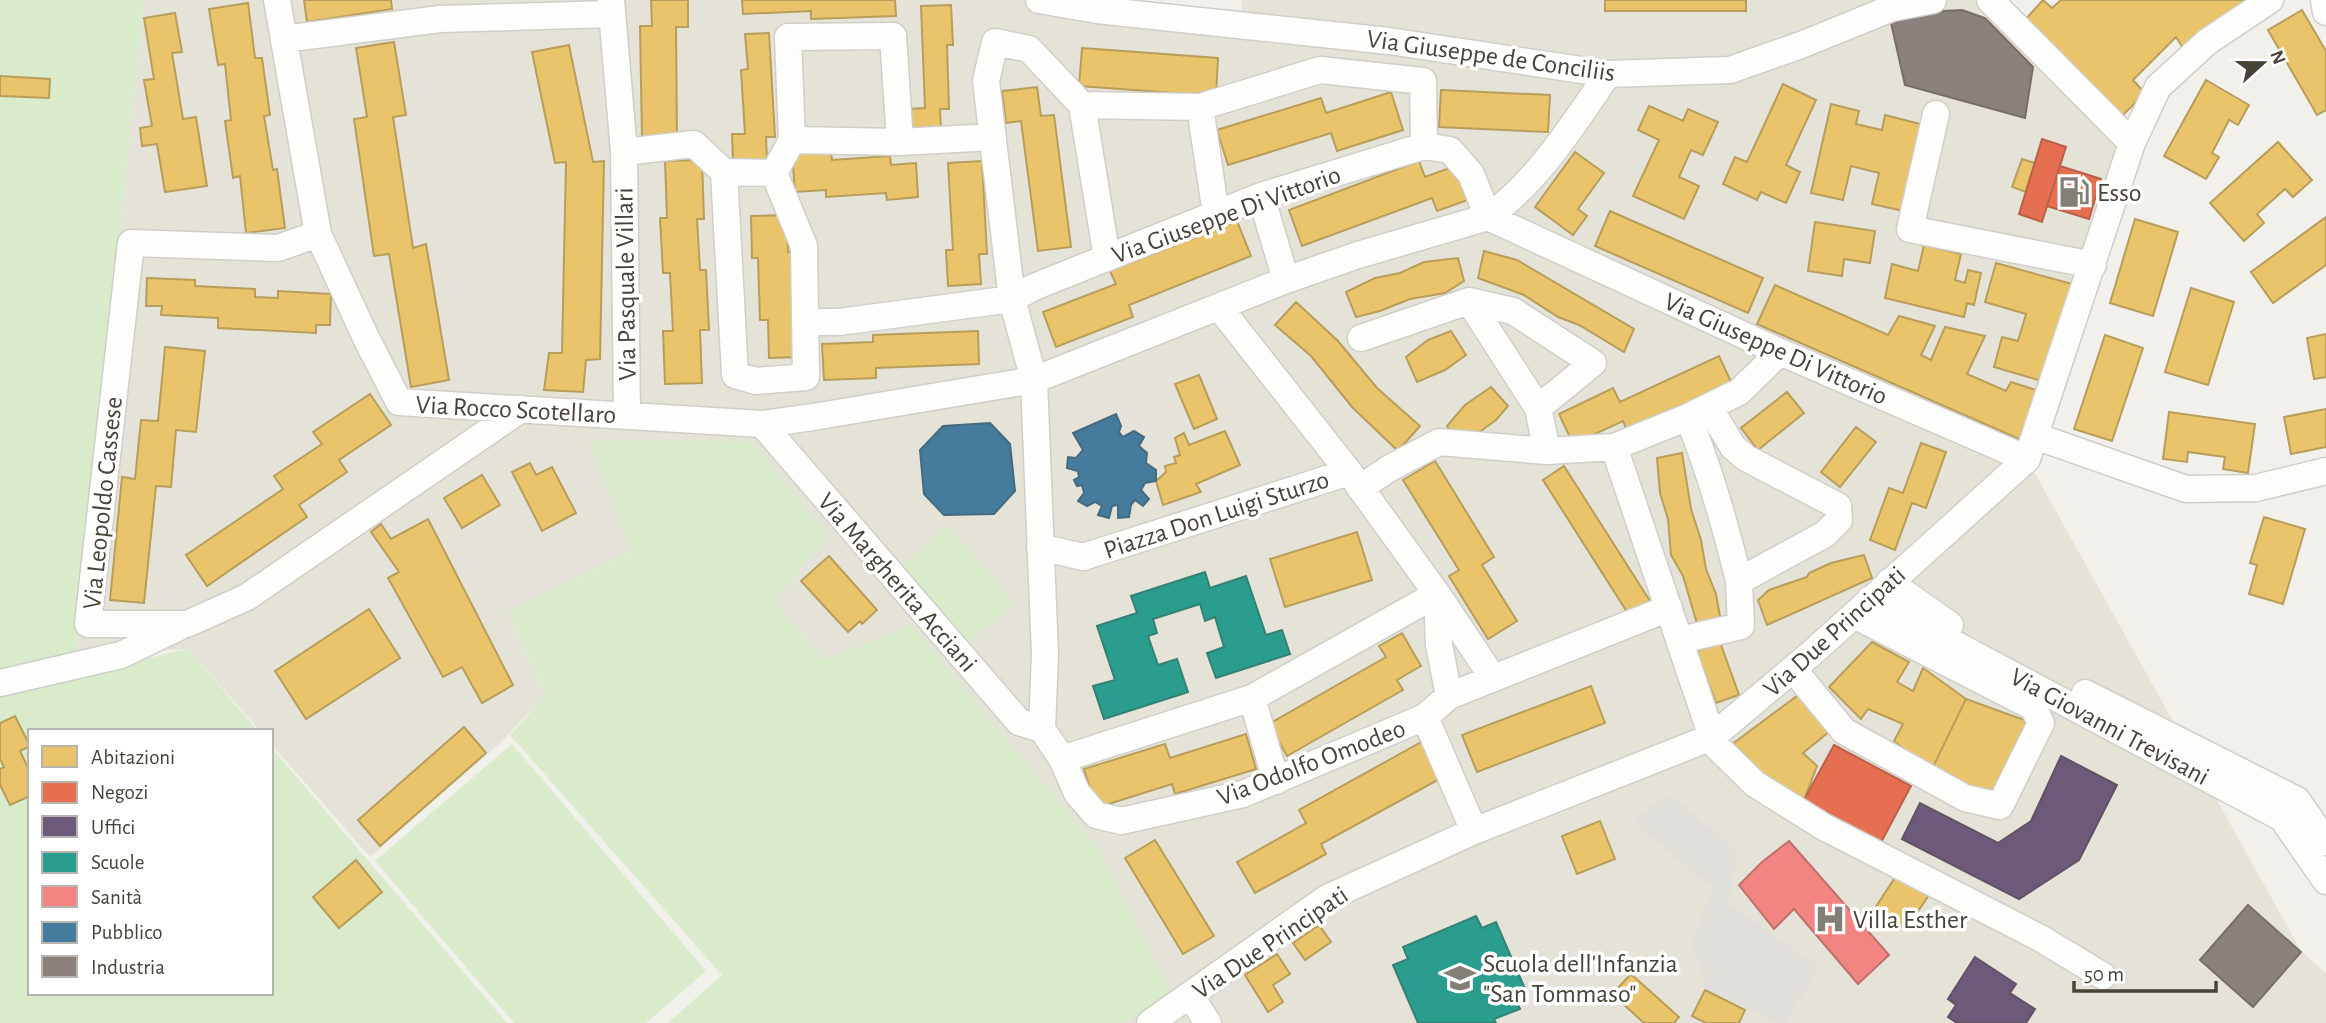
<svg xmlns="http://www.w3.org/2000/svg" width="2326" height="1023" viewBox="0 0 2326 1023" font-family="'Alegreya Sans',sans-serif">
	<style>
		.residential { fill: #e5e3d8 }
		.green { fill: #d9ebcb }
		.parking { fill: #e0dfda }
		.homes { fill: #e9c46a; stroke: #b89d5b; stroke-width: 2 }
		.shops { fill: #e76f51; stroke: #b76249; stroke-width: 2 }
		.offices { fill: #6d597a; stroke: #625266; stroke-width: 2 }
		.schools { fill: #2a9d8f; stroke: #338275; stroke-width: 2 }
		.health { fill: #f28482; stroke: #bf706c; stroke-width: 2 }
		.public { fill: #457b9d; stroke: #466a7e; stroke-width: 2 }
		.industry { fill: #8a817c; stroke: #766e67; stroke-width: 2 }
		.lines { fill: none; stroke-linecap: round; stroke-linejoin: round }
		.minor-casing { stroke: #cfcec8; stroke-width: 29 }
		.minor { stroke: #fdfdfc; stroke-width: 26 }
		.labels { text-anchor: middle; stroke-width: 7; stroke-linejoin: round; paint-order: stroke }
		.street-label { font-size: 26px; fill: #474337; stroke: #fff }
		.poi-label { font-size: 26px; fill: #474337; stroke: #fff; text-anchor: start }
	</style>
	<rect width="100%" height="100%" fill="#f1f0eb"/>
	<!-- residential -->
	<path class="residential" d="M144,0H1139L1241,25L1242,0H1991L2132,143L2027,459L2301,951L2326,973V1023H1109L825,660L774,602L828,536L632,551L508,612L546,696L499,744L370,857L271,744V731H260L188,649L75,655Z"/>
	<!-- green -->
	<path class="green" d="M0,0H144L75,655L0,677Z
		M589,440L751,441L828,536L774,602L825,660L911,625L1099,849L1170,991L1125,1023H668L722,975L510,735L546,696L508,612L632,551Z
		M948,526L1015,603L969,643L902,566Z
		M188,649L258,731H30V993H271V747L507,1023H0V690H9Z
		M512,744L706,971L646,1023H514L375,861Z"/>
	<!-- parking -->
	<path class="parking" d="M1669,793L1739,853L1727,903L1820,967L1785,1023H1776L1706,989L1691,943L1712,888L1632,821Z"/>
	<!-- homes -->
	<path class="homes" d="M304,0H391L392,9L307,22Z
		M651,0H688V27H676L677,137L642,138L640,26H652Z
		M742,0H895L896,16L811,19V11L743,14Z
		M1605,0H1746V11H1605Z
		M2043,0L2052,8L2061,0H2249L2183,48L2176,37L2133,80L2145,93L2118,120L2023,22Z
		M248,3L255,58H262L270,115L264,116L273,170L277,169L285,228L246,233L240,176L233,178L225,121L231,120L225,64L218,65L209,9Z
		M951,5L953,45H947L949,109H940L941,130L909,131V109L925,108L921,6Z
		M2302,10L2326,51V110L2317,115L2268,30Z
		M175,13L182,52L172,53L183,119L196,117L207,186L165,192L157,144L142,146L140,128L152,126L144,80L154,79L144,18Z
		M769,33L775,137H766L767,160L733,161L732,134H745L741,70L748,69L745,34Z
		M394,42L406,115L393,117L413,248L426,244L449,380L411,387L389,254L374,256L354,119L367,117L356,48Z
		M569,45L593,162L604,161L600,359L586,360L583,392L544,390L549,353H562L566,162L555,163L532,52Z
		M1082,48L1218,58L1216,96L1079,86Z
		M0,76L50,79L49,98L0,96Z
		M2206,80L2249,105L2238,125L2229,120L2212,153L2219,157L2206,179L2164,156Z
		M1783,84L1816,100L1786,165L1800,172L1786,203L1761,192L1757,200L1723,184L1735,157L1747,162Z
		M1037,87L1041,116L1054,115L1071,247L1038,251L1021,121L1006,123L1002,91Z
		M1441,90L1550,95L1548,132L1439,127Z
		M1391,92L1403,130L1337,151L1331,133L1228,165L1217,130L1321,98L1326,113Z
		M1831,104L1859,111L1856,124L1882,130L1885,115L1928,126L1908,212L1872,204L1879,173L1851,166L1843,200L1811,193Z
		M1649,106L1683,121L1688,109L1718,122L1703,155L1691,150L1679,177L1699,186L1684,219L1633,196L1659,140L1638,130Z
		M2278,142L2312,180L2293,197L2285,189L2257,214L2264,223L2244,241L2210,203Z
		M831,151L832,160L890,156L891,165L916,163L918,197L887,200L886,193L826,197V190L795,192L792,154Z
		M1575,152L1604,173L1578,209L1587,216L1573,235L1535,207Z
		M2022,159L2035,163L2026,192L2012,187Z
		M702,160L704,219H697L700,270H706L709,330H700L702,383L665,384L663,331H673L670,273H663L660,218H667L665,161Z
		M982,161L987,254H979L981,284L948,286L946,250H953L948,163Z
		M1419,161L1425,177L1455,166L1468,200L1437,211L1432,198L1302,246L1289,210Z
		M1610,211L1763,278L1748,313L1595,246Z
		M787,215L788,252H794L798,357L769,358L768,320H760L758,258H752L751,216Z
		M2326,217V265L2273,303L2251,272Z
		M2135,219L2178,232L2153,316L2110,303Z
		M1237,221L1251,256L1129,305L1133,317L1056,347L1043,312L1116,284L1110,271Z
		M1815,222L1875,231L1870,263L1844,259L1842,276L1808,271Z
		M1924,245L1961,254L1955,280L1965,283L1968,270L1981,273L1974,305L1967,303L1964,317L1885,298L1892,264L1918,271Z
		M1484,251L1517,260L1634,329L1624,352L1579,325L1558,317L1524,295L1478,278Z
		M1458,258L1464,281L1445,293L1410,299L1380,311L1356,317L1346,292L1375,278L1400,273L1424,262Z
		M1996,263L2072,284L2045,382L1994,367L2002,337L2018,341L2026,314L1985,302Z
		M147,278L195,280V286L255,289V297L278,298V291L331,294L330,325H316V333L218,328V318L161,315L162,306H146Z
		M1775,285L1888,335L1899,316L1935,326L1921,355L1931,360L1945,327L1985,336L1967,374L2006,391L2011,382L2042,392L2026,442L1757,324Z
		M2191,288L2234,302L2208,385L2165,372Z
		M1296,302L1338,341L1377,388L1420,426L1398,451L1352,407L1311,356L1275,325Z
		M978,331L979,364L876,368V378L824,380L822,344L873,342V335Z
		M1451,331L1466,355L1445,370L1417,382L1406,357L1428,340Z
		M2326,334V377L2314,379L2307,338Z
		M2105,335L2143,348L2112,441L2074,429Z
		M165,347L205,351L196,432L176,430L171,487L156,486L144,603L110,600L122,477L135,479L141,420L158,421Z
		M1719,356L1732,384L1628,433L1623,421L1573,444L1559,414L1613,388L1620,402Z
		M1199,375L1217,419L1194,429L1175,384Z
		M1491,387L1508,406L1496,420L1481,431L1456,443L1447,426L1465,405Z
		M1787,392L1804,413L1758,450L1741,428Z
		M370,394L391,425L339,460L347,472L299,505L307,517L207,586L186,555L283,489L274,476L322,444L313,432Z
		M2326,409V447L2291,454L2284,417Z
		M2169,412L2255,424L2248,473L2223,469L2225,457L2188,452L2187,462L2163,459Z
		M1856,427L1876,442L1840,487L1821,472Z
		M1225,431L1240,465L1196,484L1201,492L1163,505L1156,481L1166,472L1165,466L1176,463L1174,457L1180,455L1175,438L1184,433L1189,445Z
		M1921,443L1946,452L1926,508L1912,503L1895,550L1870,540L1889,488L1903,493Z
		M1682,453L1691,509L1701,540L1706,569L1716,594L1721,622L1698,627L1683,576L1671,555L1668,519L1660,493L1657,458Z
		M1435,461L1494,557L1482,565L1517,621L1488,639L1449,576L1459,570L1403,480Z
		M530,463L536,475L552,467L576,513L542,531L512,472Z
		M1564,466L1650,601L1629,615L1543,480Z
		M482,475L500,505L462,528L444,498Z
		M2264,517L2305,529L2283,604L2249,594L2257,565L2250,563Z
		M428,519L513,685L482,703L462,667L443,677L388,578L399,572L371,532L381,524L391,539Z
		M1357,532L1372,580L1285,607L1270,559Z
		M1864,555L1872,578L1767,625L1758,600L1769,590L1807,577L1809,573L1831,563Z
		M829,556L877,610L862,624L860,621L848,632L801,581Z
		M369,609L400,658L306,719L275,671Z
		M1402,633L1421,666L1397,680L1403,690L1287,756L1269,724L1386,657L1379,646Z
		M1720,642L1739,695L1716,703L1696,651Z
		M1872,642L1909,662L1897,682L1913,691L1923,668L1966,699L1931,771L1894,741L1903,724L1868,709L1861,719L1829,687Z
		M1591,686L1605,723L1477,772L1462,735Z
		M1805,690L1830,731L1803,753L1817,766L1804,800L1748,770L1731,745Z
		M1966,699L2027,721L1992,794L1931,771Z
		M15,716L30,746L20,751L30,772V796L10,805L0,785V769L4,767L0,759V723Z
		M464,727L486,753L380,846L358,820Z
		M1246,734L1256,769L1175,794L1172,784L1096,808L1084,769L1165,744L1170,758Z
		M1423,741L1443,777L1321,844L1326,854L1255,893L1237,862L1306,823L1299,810Z
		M1600,821L1615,859L1577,874L1562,836Z
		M1155,840L1214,936L1183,954L1125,858Z
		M356,860L382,892L339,928L313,897Z
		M1900,870L1931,892L1906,929L1875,908Z
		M1319,925L1331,942L1305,960L1293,943Z
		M1277,954L1290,974L1273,985L1283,1002L1268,1012L1245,975Z
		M1631,974L1679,1017L1674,1023H1644L1612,994Z
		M1705,990L1745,1010L1739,1023H1706L1692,1016Z"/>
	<!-- shops -->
	<path class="shops" d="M2042,139L2066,147L2042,222L2019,214Z
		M2060,166L2101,179L2089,219L2047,206Z
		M1834,745L1911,786L1877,850L1804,800Z"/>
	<!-- offices -->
	<path class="offices" d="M2061,756L2117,785L2079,860L2019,899L1902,839L1920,803L1998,843L2031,821Z
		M1975,957L2016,984L2010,993L2035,1009L2026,1023H1957L1948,1017L1956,1005L1948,999Z"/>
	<!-- schools -->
	<path class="schools" d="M1205,572L1210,588L1246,576L1266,635L1282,630L1290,654L1216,678L1207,653L1224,647L1215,617L1205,621L1200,604L1153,619L1157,633L1148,636L1158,665L1177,659L1188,692L1104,719L1093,686L1115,680L1097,626L1137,613L1131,596Z
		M1476,916L1482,928L1496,922L1526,991L1514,996L1520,1009L1494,1019L1496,1023H1418L1393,965L1408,959L1403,947Z"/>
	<!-- health -->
	<path class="health" d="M1789,841L1889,955L1858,984L1794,909L1774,929L1739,885L1762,862Z"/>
	<!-- public -->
	<path class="public" d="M1116,414L1121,426L1119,432L1123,437L1134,431L1144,437L1139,446L1147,453L1146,463L1156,470V481L1145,483L1141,490L1149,499L1143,506L1135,500L1131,505L1129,517L1118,518V505L1112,506L1109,518L1098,515L1102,506L1095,502L1087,506L1078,501L1084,493L1082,485L1077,486L1074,480L1079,477L1078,471L1067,468L1068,457L1076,458L1083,450L1073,433Z
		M990,423L1010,444L1015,491L994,514L944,515L924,494L920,450L943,426Z"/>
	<!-- industry -->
	<path class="industry" d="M1962,10L1985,18L2033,67L2025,118L1905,85L1891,23L1943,11Z
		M2248,905L2301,952L2253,1007L2200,960Z"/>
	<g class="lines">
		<defs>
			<path id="minor" d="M277,0L318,234L367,340L399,402L762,424L813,417L1034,380L1045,654L1042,729L1062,759L1077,793L1096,815L1121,821L1243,794L1425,717L1449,696L1669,608
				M611,0L624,152L694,144L724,172
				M1039,0L1097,10L1389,41L1608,74L1730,70L1801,45L1892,8L1933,0
				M1990,0L2132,143
				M2324,0L2326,12
				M284,39L440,19L612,14
				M1608,74C1573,125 1538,181 1488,217L1780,352L2027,459
				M1082,105L1107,258
				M1200,107L1216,214
				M1936,114L1910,229L2093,265
				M900,142L792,140L788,37L893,36L900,142L993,137
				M1424,146L1450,150L1471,174L1488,217L1358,255L1286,280L1034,380L1012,299L1034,287L1261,196Z
				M624,152L627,416
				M774,173L724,172L735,375L756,381L806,377L804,246L774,173L792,140
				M1261,196L1286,280
				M318,234L278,248L131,243L88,624H187L247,597L521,409
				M1219,307L1349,472L1437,594L1493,678
				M805,322H839L1012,299L986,81L995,42L1029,49L1082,105L1200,107L1320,70L1423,81L1424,146
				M1361,338L1469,301
				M1538,408L1469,301L1513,311L1593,363L1538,408L1547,451
				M1688,417C1710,470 1725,524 1739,581L1825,534L1839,520L1838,506L1746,458L1733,447L1709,407
				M762,424L1019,722L1042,729
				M2035,436L2186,489L2256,488L2326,471
				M1614,447L1712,737
				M1360,488L1390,468L1439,442L1547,451L1614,447L1688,417L1739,392L1780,352
				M1040,547L1083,557L1349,472
				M1889,582L1950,625
				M1437,596L1439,645L1449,696
				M1870,599L2282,818L2326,881
				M1680,640L1741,626L1739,581
				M1793,669L1844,731L1965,798L2000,806L2041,723L2033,707L1854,615
				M0,683L121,655L179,627
				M2085,693L2297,800L2326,842
				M1252,698L1276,781
				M1425,717L1474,831
				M1708,738L1755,784L1824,827L2040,938L2103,976
				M1062,759L1252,698L1437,594
				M1190,995L1208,1023
				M1150,1023L1327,898L1474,831L1712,737L1812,653L2027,459L2132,143L2158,87L2207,42L2270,0"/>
		</defs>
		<!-- minor casing -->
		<use href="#minor" class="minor-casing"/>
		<!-- minor -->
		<use href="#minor" class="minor"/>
	</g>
	<!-- icons -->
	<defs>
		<symbol id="fuel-bare" viewBox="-9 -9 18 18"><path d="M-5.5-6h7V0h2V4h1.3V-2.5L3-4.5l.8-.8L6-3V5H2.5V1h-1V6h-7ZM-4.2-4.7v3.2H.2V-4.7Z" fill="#828076" stroke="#fff" stroke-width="2.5" paint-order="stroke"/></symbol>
		<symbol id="hospital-bare" viewBox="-9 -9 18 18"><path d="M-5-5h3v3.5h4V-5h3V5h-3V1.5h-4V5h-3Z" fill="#828076" stroke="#fff" stroke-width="2.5" paint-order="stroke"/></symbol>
		<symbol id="school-bare" viewBox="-9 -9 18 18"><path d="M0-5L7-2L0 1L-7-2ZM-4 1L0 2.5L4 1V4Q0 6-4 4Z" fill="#828076" stroke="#fff" stroke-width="2.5" paint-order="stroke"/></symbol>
	</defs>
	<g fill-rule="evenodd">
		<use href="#fuel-bare" x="2052" y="170" width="44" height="44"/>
		<use href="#hospital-bare" x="1808" y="897" width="44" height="44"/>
		<use href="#school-bare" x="1438" y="956" width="44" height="44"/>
	</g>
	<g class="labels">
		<!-- street labels -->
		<g class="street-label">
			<text transform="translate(1491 55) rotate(8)" y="9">Via Giuseppe de Conciliis</text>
			<text transform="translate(1226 214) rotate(-20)" y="9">Via Giuseppe Di Vittorio</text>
			<text transform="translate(625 284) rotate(-91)" y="9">Via Pasquale Villari</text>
			<text transform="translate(1776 348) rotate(24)" y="9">Via Giuseppe Di Vittorio</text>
			<text transform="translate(516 409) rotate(3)" y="9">Via Rocco Scotellaro</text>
			<text transform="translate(102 503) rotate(-84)" y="9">Via Leopoldo Cassese</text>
			<text transform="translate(1216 514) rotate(-18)" y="9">Piazza Don Luigi Sturzo</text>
			<text transform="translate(898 582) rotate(49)" y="9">Via Margherita Acciani</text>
			<text transform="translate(1834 631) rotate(-42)" y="9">Via Due Principati</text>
			<text transform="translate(2110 726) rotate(28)" y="9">Via Giovanni Trevisani</text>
			<text transform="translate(1311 762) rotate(-21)" y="9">Via Odolfo Omodeo</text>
			<text transform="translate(1270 942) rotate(-34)" y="9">Via Due Principati</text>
		</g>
		<!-- poi labels -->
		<g class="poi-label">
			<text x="2097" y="201">Esso</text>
			<text x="1853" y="928">Villa Esther</text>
			<text x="1483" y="972">Scuola dell'Infanzia<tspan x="1483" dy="30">"San Tommaso"</tspan></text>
		</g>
	</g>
	<!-- legend -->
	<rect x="28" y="729" width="245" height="266" fill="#ffffff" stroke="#b5b4af" stroke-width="2"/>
	<rect x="42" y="746" width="35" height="21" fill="#e9c46a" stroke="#b5b4af" stroke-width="2"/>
	<text x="91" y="764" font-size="21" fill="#474337">Abitazioni</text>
	<rect x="42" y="782" width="35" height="21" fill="#e76f51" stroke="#b5b4af" stroke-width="2"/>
	<text x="91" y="799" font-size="21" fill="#474337">Negozi</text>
	<rect x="42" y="816" width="35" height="21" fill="#6d597a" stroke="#b5b4af" stroke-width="2"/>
	<text x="91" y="834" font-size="21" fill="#474337">Uffici</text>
	<rect x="42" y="852" width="35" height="21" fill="#2a9d8f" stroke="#b5b4af" stroke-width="2"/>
	<text x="91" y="869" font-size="21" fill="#474337">Scuole</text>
	<rect x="42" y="886" width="35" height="21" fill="#f28482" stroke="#b5b4af" stroke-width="2"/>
	<text x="91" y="904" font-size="21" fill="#474337">Sanità</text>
	<rect x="42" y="922" width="35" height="21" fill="#457b9d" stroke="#b5b4af" stroke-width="2"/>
	<text x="91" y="939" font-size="21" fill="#474337">Pubblico</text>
	<rect x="42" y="956" width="35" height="21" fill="#8a817c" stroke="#b5b4af" stroke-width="2"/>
	<text x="91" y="974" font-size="21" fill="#474337">Industria</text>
	<!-- north arrow -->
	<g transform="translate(2263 63) rotate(69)" stroke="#ffffff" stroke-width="5" paint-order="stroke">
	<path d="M0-5L12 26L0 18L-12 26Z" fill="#474337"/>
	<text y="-10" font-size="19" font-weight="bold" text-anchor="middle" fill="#474337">N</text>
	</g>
	<!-- scale -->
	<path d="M2074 981v10h142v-10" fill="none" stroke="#474337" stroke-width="3.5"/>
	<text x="2084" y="981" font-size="21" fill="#474337" stroke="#ffffff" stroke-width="5" paint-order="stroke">50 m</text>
</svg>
